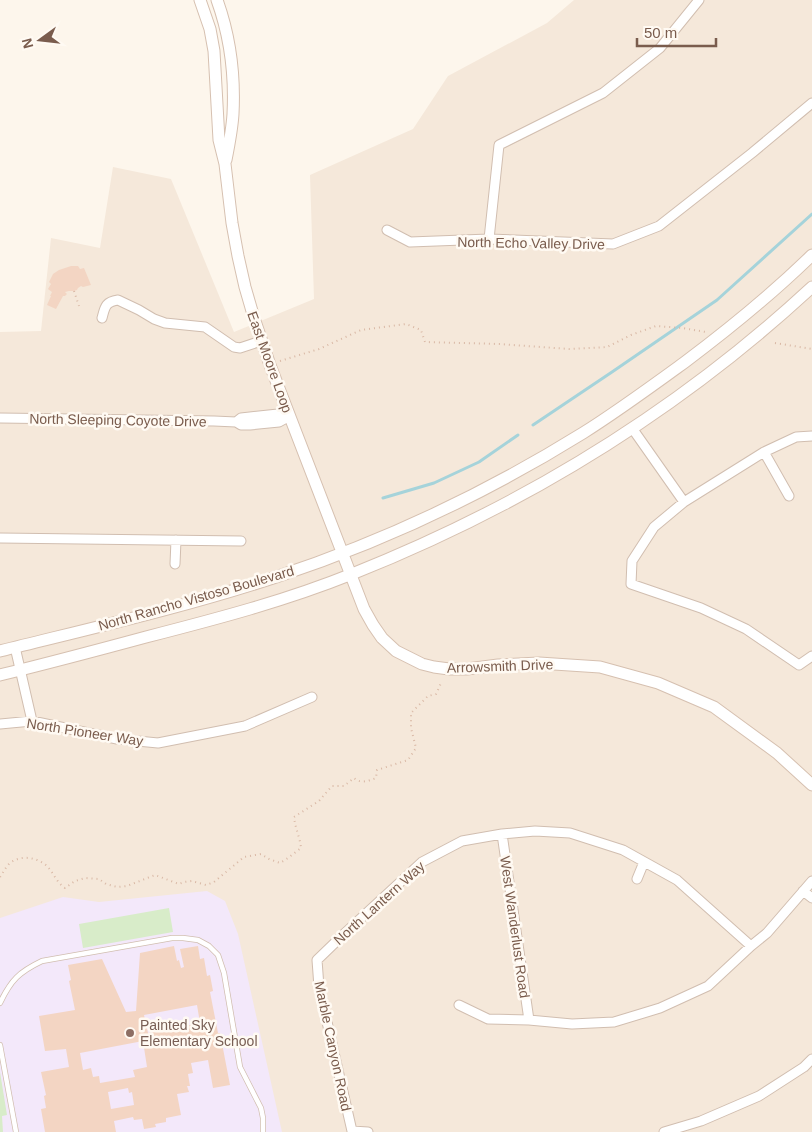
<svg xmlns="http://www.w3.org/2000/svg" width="812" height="1132" viewBox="0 0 812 1132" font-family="Helvetica,sans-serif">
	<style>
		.residential { fill: #f5e8da }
		.education { fill: #f3e8fa }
		.green { fill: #d8ecc9 }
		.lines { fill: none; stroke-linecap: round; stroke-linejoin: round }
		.stream { stroke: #a5d3da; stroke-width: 3 }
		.building { fill: #f3d5c3; fill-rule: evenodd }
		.lane-casing { stroke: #d1beb0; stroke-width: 6 }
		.street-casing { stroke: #d1beb0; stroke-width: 11 }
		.secondary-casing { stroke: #d6c0b0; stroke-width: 13 }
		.path { stroke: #d9b8a5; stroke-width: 2; stroke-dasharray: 1 4; stroke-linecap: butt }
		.lane { stroke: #fff; stroke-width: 4.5 }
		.street { stroke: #fff; stroke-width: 9 }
		.secondary { stroke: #fff; stroke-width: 11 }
		.education-dot { fill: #8d6e63; stroke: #fffaf3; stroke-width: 2 }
		.labels { text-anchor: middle; stroke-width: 5; stroke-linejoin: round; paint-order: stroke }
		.street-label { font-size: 14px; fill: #7a5c4d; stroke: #fffaf3 }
		.education-label { font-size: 14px; fill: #785e54; stroke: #fffaf3; text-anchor: start }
	</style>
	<rect width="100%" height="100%" fill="#fdf6ec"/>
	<!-- residential -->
	<path class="residential" d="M574,0H812V1132H0V332L41,331L51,238L100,248L113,167L171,179L234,332L314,299L310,175L413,129L448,76L547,23Z"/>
	<!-- education -->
	<path class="education" d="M207,891L225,901L238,934L282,1132H0V918L63,897L99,902Z"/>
	<!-- green -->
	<path class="green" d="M169,908L173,932L83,948L79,924Z
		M0,1072L7,1115L2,1116L3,1132H0Z"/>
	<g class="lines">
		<!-- stream -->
		<path class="stream" d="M533,425L612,372L717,300L812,214
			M383,498L434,483L479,462L518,435"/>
	</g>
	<!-- building -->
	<path class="building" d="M71,266H78L80,269L84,268L91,285L83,287L81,286L78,288L77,290L74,291H69L65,292L67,294L65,296H63L56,309L47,305L51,296H50L52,292L48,289L51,284L49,282L53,274L59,270Z
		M174,946L177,961L179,960L181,968L184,967L180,949L198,946L200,959L204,958L207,976L210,975L213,991L210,992L218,1033H220L230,1085L213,1088L208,1060L191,1063L193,1073L188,1074L190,1086H187L189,1092L177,1094L181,1115L166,1118V1122L155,1124L156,1127L144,1129L142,1119L134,1120L133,1117L114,1121L116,1132H45L41,1109L46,1108L44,1096L46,1095L41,1072L69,1067L66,1049L45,1051L39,1016L75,1010L69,981L71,980L68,965L102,959L126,1012L136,1011L140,953ZM197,1005L200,1023L148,1033L144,1015ZM143,1041L147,1067L133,1070L135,1077L100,1083L99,1076L93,1077L91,1068L83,1070L80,1053ZM128,1088L129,1093L132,1092L134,1105L111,1109L108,1092Z"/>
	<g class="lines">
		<defs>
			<path id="lane" d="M0,1003C11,980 19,972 42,961L172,938H183L198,940L209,946L218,955L224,973L240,1067L261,1108L263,1118V1132
				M0,1045L16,1132"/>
			<path id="street" d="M387,230L410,242L489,239L613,244L659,226L752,153L812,103
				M489,239L499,145L603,93L660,48L699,0
				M102,318C105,307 105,302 118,300L139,310L154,319L165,323L205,327L234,347L240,348L261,341
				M0,418L214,421L236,422L241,425H250L279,422L290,416
				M236,422L241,418L278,414L289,416
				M632,428L684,502
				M812,436L796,437L764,452L684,502L654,527L632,561L631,584L701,608L746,629L799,665L812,656
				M764,452L789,496
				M0,538L241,541
				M175,564L176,540
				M15,647L32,721
				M0,724L32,721L117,739L158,743L245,726L312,697
				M502,834L529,1020
				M637,879L644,862
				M803,891L812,898
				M459,1005L488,1019L529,1020L572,1024L614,1022L660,1008L708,986L751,946L767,933L812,881
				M368,1132L352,1131L319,987L317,960L345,933L422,862L462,841L502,834L535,831L570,833L623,850L677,880L751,946
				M664,1132L701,1121L759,1096L804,1067L812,1059"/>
			<path id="secondary" d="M200,0L210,29L214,51L219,140L225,164L232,223L238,256L245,287L254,318L270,365L364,609L373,625L382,638L396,651L422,664L434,667L449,669H467L498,665L539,663L600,667L658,683L714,707L777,753L812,785
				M217,0C230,36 235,75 233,114C232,130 229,145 226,160
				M0,651C92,628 185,607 276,577C382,542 488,492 583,433C618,411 652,386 685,362C729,329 772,294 812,255
				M0,675C49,663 98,650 146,637C216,619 285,601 352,574C523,506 677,412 812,287"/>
		</defs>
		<!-- lane casing -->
		<use href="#lane" class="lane-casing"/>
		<!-- street casing -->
		<use href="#street" class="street-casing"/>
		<!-- secondary casing -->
		<use href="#secondary" class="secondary-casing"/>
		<!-- path -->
		<path class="path" d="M74,291L79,306
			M775,343L812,349
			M280,361L319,349L361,330L406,324L421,330L425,342L499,344L569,349L607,347L631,335L656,326L682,328L706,332
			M0,877C3,873 5,868 9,864C20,854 38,857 48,867C54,874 57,883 65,888L75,881L85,878L99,879L106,884L117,887L127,886L155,875L179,884L184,882L192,881L206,885L214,882L244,857L261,854L269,859L280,863L288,858L301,848C300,837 295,828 294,817L319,801L332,786H344L354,778C361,784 368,781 376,778L377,770L408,760L416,748L411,728V713L428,696L436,694L442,681"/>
		<!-- lane -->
		<use href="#lane" class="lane"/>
		<!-- street -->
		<use href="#street" class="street"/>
		<!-- secondary -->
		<use href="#secondary" class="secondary"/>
	</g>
	<!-- markers -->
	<circle class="education-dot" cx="130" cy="1033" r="5"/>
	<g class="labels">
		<!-- street labels -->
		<g class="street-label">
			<text transform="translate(531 243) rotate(1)" y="5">North Echo Valley Drive</text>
			<text transform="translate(270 362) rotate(70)" y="5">East Moore Loop</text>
			<text transform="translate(118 420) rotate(1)" y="5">North Sleeping Coyote Drive</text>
			<text transform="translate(196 598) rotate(-16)" y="5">North Rancho Vistoso Boulevard</text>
			<text transform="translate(500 666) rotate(-2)" y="5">Arrowsmith Drive</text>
			<text transform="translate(85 732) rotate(9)" y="5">North Pioneer Way</text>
			<text transform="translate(379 903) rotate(-42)" y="5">North Lantern Way</text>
			<text transform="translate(515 927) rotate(82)" y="5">West Wanderlust Road</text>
			<text transform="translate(333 1046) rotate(78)" y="5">Marble Canyon Road</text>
		</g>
		<!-- education labels -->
		<g class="education-label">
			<text x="140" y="1030">Painted Sky<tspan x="140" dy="16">Elementary School</tspan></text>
		</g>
	</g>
	<!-- north arrow -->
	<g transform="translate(40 40) rotate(255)" stroke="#fffaf3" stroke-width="4" paint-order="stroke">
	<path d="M0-4L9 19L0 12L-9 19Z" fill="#7a5c4d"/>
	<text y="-8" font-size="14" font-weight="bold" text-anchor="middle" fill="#7a5c4d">N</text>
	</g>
	<!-- scale -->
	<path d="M637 38v8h79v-8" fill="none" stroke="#7a5c4d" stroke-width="2.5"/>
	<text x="644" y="38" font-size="15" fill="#7a5c4d" stroke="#fffaf3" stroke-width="4" paint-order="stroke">50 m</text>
</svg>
